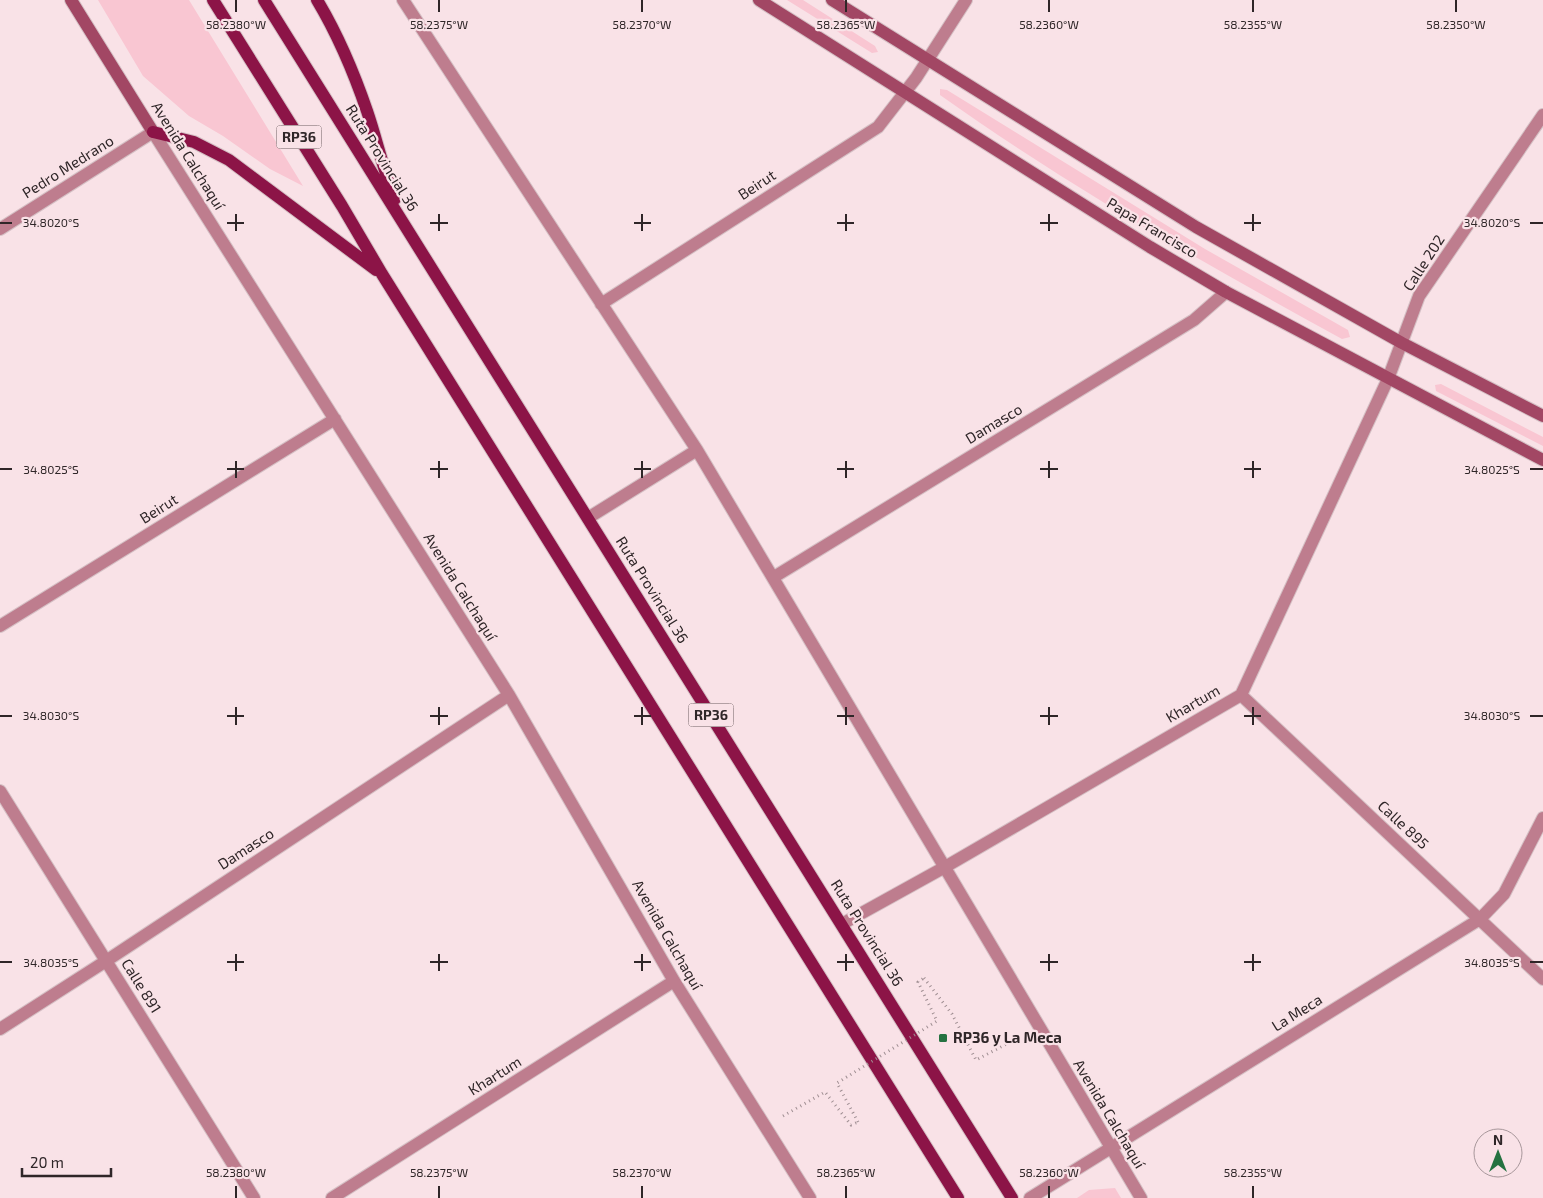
<svg xmlns="http://www.w3.org/2000/svg" width="1543" height="1198" viewBox="0 0 1543 1198" font-family="'Exo 2',sans-serif">
	<style>
		.green { fill: #f9c6d2 }
		.lines { fill: none; stroke-linecap: round; stroke-linejoin: round }
		.street-casing { stroke: #d5c0c5; stroke-width: 14 }
		.secondary-casing { stroke: #d5c0c5; stroke-width: 14 }
		.primary-casing { stroke: #d5c0c5; stroke-width: 14 }
		.path { stroke: #a08f93; stroke-width: 3; stroke-dasharray: 1 4; stroke-linecap: butt }
		.street { stroke: #be7d8e; stroke-width: 12 }
		.secondary { stroke: #a24764; stroke-width: 12 }
		.primary { stroke: #8c1447; stroke-width: 12 }
		.path-bridge { stroke: #a08f93; stroke-width: 3; stroke-dasharray: 1 4; stroke-linecap: butt }
		.ticks { fill: none; stroke: #2f2628; stroke-width: 2 }
		.poi-dot { fill: #257241; stroke: #f9e2e7; stroke-width: 2 }
		.labels { text-anchor: middle; stroke-width: 4.5; stroke-linejoin: round; paint-order: stroke }
		.shield { fill: #f9e2e7; stroke: #6c5e61; stroke-width: 1 }
		.shield-label { font-size: 14px; font-weight: bold; fill: #2f2628 }
		.street-label { font-size: 15px; fill: #2f2628; stroke: #f9e2e7 }
		.poi-label { font-size: 15px; font-weight: bold; fill: #2f2628; stroke: #f9e2e7; text-anchor: start }
		.ticks-label { font-size: 12px; text-anchor: middle; fill: #2f2628; stroke: #f9e2e7; stroke-width: 4.5; stroke-linejoin: round; paint-order: stroke }
	</style>
	<rect width="100%" height="100%" fill="#f9e2e7"/>
	<!-- green -->
	<path class="green" d="M98,0H189L303,186L270,169L223,136L189,116L143,76Z
		M787,0H803L875,46L878,52L872,53Z
		M940,89L947,90L1205,249L1348,330L1350,337L1342,339C1205,264 1068,186 940,95Z
		M1441,384L1543,437V446L1436,391L1435,385Z
		M1115,1188L1121,1198H1077L1089,1190Z"/>
	<g class="lines">
		<defs>
			<path id="street" d="M403,0L697,450L1141,1198
				M0,229L153,132L509,695L674,981L810,1198
				M601,304L878,127L916,78L966,0
				M588,518L697,450
				M774,577L1194,320L1226,292
				M0,626L335,419
				M1241,695L1543,979
				M0,791L254,1198
				M842,924L945,867L1241,695L1388,379L1419,296L1543,115
				M0,1029L106,961L509,695
				M332,1198L674,981
				M1030,1198L1480,919L1504,894L1543,818"/>
			<path id="secondary" d="M71,0L153,132
				M759,0L1150,247L1226,292L1543,460
				M832,0L1196,227L1402,343L1543,416"/>
			<path id="primary" d="M213,0L342,206L382,274L958,1198
				M264,0L1012,1198
				M317,0C338,35 354,73 367,111C377,140 383,170 395,199
				M153,132L194,142L229,160L376,270"/>
		</defs>
		<!-- street casing -->
		<use href="#street" class="street-casing"/>
		<!-- secondary casing -->
		<use href="#secondary" class="secondary-casing"/>
		<!-- primary casing -->
		<use href="#primary" class="primary-casing"/>
		<!-- path -->
		<path class="path" d="M924,978L952,1014L976,1060L1020,1037
			M783,1116L825,1092L851,1125L858,1122"/>
		<!-- street -->
		<use href="#street" class="street"/>
		<!-- secondary -->
		<use href="#secondary" class="secondary"/>
		<!-- primary -->
		<use href="#primary" class="primary"/>
		<!-- path-bridge -->
		<path class="path-bridge" d="M858,1122L837,1083L937,1021L918,982L924,978"/>
	</g>
	<!-- ticks -->
	<path class="ticks" d="M236,0V12M439,0V12M642,0V12M846,0V12M1049,0V12M1253,0V12M1456,0V12M236,214V231M439,214V231M642,214V231M846,214V231M1049,214V231M1253,214V231M0,223H12M227,223H244M430,223H448M634,223H651M837,223H854M1040,223H1058M1244,223H1261M1530,223H1543M236,461V478M439,461V478M642,461V478M846,461V478M1049,461V478M1253,461V478M0,469H12M227,469H244M430,469H448M634,469H651M837,469H854M1040,469H1058M1244,469H1261M1530,469H1543M236,707V725M439,707V725M642,707V725M846,707V725M1049,707V725M1253,707V725M0,716H12M227,716H244M430,716H448M634,716H651M837,716H854M1040,716H1058M1244,716H1261M1530,716H1543M236,954V971M439,954V971M642,954V971M846,954V971M1049,954V971M1253,954V971M0,962H12M227,962H244M430,962H448M634,962H651M837,962H854M1040,962H1058M1244,962H1261M1530,962H1543M236,1186V1198M439,1186V1198M642,1186V1198M846,1186V1198M1049,1186V1198M1253,1186V1198"/>
	<!-- markers -->
	<rect class="poi-dot" x="938" y="1033" width="10" height="10" rx="2.5"/>
	<g class="labels">
		<!-- shield labels -->
		<g class="shield">
			<rect x="276.5" y="125.5" width="45" height="23" rx="4"/>
			<rect x="688.5" y="703.5" width="45" height="23" rx="4"/>
		</g>
		<g class="shield-label">
			<text x="299" y="142">RP36</text>
			<text x="711" y="720">RP36</text>
		</g>
		<!-- street labels -->
		<g class="street-label">
			<text transform="translate(188 156) rotate(58)" y="5">Avenida Calchaquí</text>
			<text transform="translate(382 158) rotate(58)" y="5">Ruta Provincial 36</text>
			<text transform="translate(68 167) rotate(-32)" y="5">Pedro Medrano</text>
			<text transform="translate(757 185) rotate(-33)" y="5">Beirut</text>
			<text transform="translate(1152 228) rotate(31)" y="5">Papa Francisco</text>
			<text transform="translate(1424 263) rotate(-57)" y="5">Calle 202</text>
			<text transform="translate(994 424) rotate(-31)" y="5">Damasco</text>
			<text transform="translate(159 509) rotate(-32)" y="5">Beirut</text>
			<text transform="translate(460 587) rotate(58)" y="5">Avenida Calchaquí</text>
			<text transform="translate(652 590) rotate(58)" y="5">Ruta Provincial 36</text>
			<text transform="translate(1193 704) rotate(-30)" y="5">Khartum</text>
			<text transform="translate(1403 825) rotate(43)" y="5">Calle 895</text>
			<text transform="translate(246 849) rotate(-33)" y="5">Damasco</text>
			<text transform="translate(867 933) rotate(58)" y="5">Ruta Provincial 36</text>
			<text transform="translate(667 935) rotate(60)" y="5">Avenida Calchaquí</text>
			<text transform="translate(141 986) rotate(58)" y="5">Calle 891</text>
			<text transform="translate(1297 1013) rotate(-32)" y="5">La Meca</text>
			<text transform="translate(495 1076) rotate(-32)" y="5">Khartum</text>
			<text transform="translate(1109 1114) rotate(59)" y="5">Avenida Calchaquí</text>
		</g>
		<!-- poi labels -->
		<g class="poi-label">
			<text x="953" y="1043">RP36 y La Meca</text>
		</g>
	</g>
	<g class="ticks-label">
		<text x="236" y="29">58.2380°W</text>
		<text x="439" y="29">58.2375°W</text>
		<text x="642" y="29">58.2370°W</text>
		<text x="846" y="29">58.2365°W</text>
		<text x="1049" y="29">58.2360°W</text>
		<text x="1253" y="29">58.2355°W</text>
		<text x="1456" y="29">58.2350°W</text>
		<text x="51" y="227">34.8020°S</text>
		<text x="1492" y="227">34.8020°S</text>
		<text x="51" y="474">34.8025°S</text>
		<text x="1492" y="474">34.8025°S</text>
		<text x="51" y="720">34.8030°S</text>
		<text x="1492" y="720">34.8030°S</text>
		<text x="51" y="967">34.8035°S</text>
		<text x="1492" y="967">34.8035°S</text>
		<text x="236" y="1177">58.2380°W</text>
		<text x="439" y="1177">58.2375°W</text>
		<text x="642" y="1177">58.2370°W</text>
		<text x="846" y="1177">58.2365°W</text>
		<text x="1049" y="1177">58.2360°W</text>
		<text x="1253" y="1177">58.2355°W</text>
	</g>
	<!-- north arrow -->
	<g transform="translate(1498 1153)"><circle r="24" fill="#f9e2e7" stroke="#a8979b"/>
	<path d="M0-4L9 19L0 12L-9 19Z" fill="#257241"/>
	<text y="-8" font-size="14" font-weight="bold" text-anchor="middle" fill="#2f2628">N</text>
	</g>
	<!-- scale -->
	<path d="M22 1168v8h89v-8" fill="none" stroke="#2f2628" stroke-width="2.5"/>
	<text x="30" y="1168" font-size="15" fill="#2f2628" stroke="#f9e2e7" stroke-width="4" paint-order="stroke">20 m</text>
</svg>
